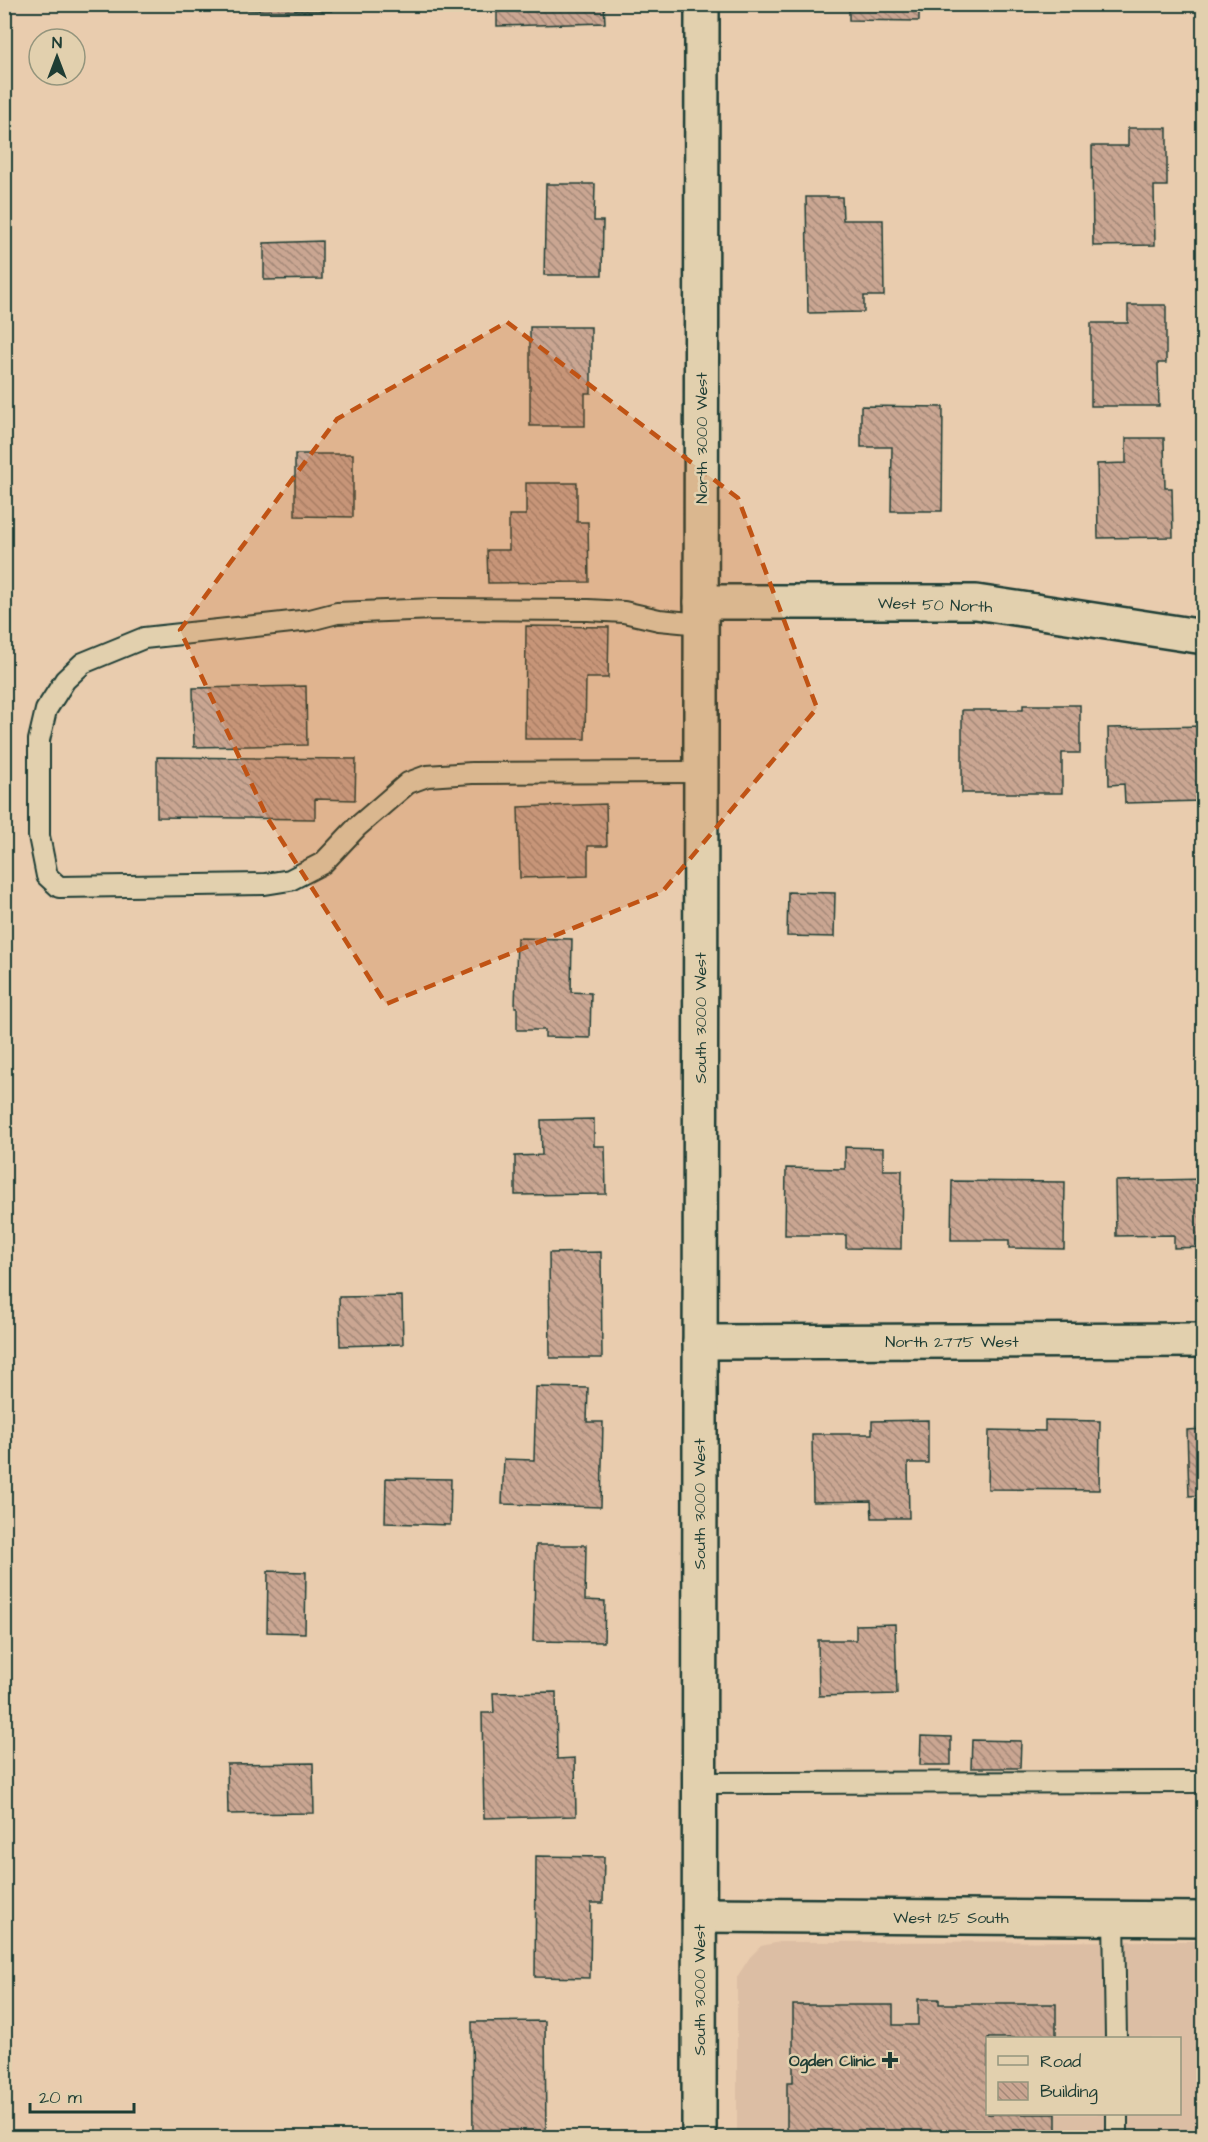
<svg xmlns="http://www.w3.org/2000/svg" width="1208" height="2142" viewBox="0 0 1208 2142" font-family="'Architects Daughter',sans-serif">
	<style>
		.built { fill: #dcbea4; fill-rule: evenodd }
		.building { fill: url(#building-back-hatch); stroke: #1f3d34; stroke-width: 1.5 }
		.lines { fill: none; stroke-linecap: round; stroke-linejoin: round }
		.service-casing { stroke: #1f3d34; stroke-width: 24 }
		.minor-casing { stroke: #1f3d34; stroke-width: 38 }
		.secondary-casing { stroke: #1f3d34; stroke-width: 38 }
		.service { stroke: #e2d0ae; stroke-width: 20 }
		.minor { stroke: #e2d0ae; stroke-width: 33 }
		.secondary { stroke: #e2d0ae; stroke-width: 33 }
		.marked { fill: #c05314; fill-opacity: 0.2; stroke: #c05314; stroke-width: 4.5; stroke-dasharray: 12 8; stroke-linejoin: round }
		.poi-dot { fill: #1f3d34; stroke: #e2d0ae; stroke-width: 2 }
		.labels { text-anchor: middle; stroke-width: 5; stroke-linejoin: round; paint-order: stroke }
		.street-label { font-size: 16px; fill: #1f3d34; stroke: #e2d0ae }
		.poi-label { font-size: 16px; font-weight: bold; fill: #1f3d34; stroke: #e2d0ae; text-anchor: end }
	</style>
	<defs>
		<pattern id="building-back-hatch" width="6" height="6" patternUnits="userSpaceOnUse" patternTransform="scale(1.5)"><rect width="6" height="6" fill="#caa692"/><path d="M-1 5l2 2M0 0l6 6M5-1l2 2" fill="none" stroke="#a38878"/></pattern>
	</defs>
	<rect width="100%" height="100%" fill="#e9ccae"/>
	<filter id="ink" filterUnits="userSpaceOnUse"><feTurbulence type="fractalNoise" baseFrequency=".0167" numOctaves="2"/><feDisplacementMap in="SourceGraphic" scale="12" xChannelSelector="R" yChannelSelector="G"/><feConvolveMatrix kernelMatrix="1 2 1 2 8 2 1 2 1" color-interpolation-filters="sRGB"/></filter>
	<g filter="url(#ink)">
		<!-- built -->
		<path class="built" d="M1203,1941V2137H737V1977L750,1957L761,1946L780,1942ZM988,2038H1180V2114H988Z"/>
		<!-- building -->
		<path class="building" d="M235,4H332V11L234,10Z
			M497,4H604L605,23L497,26Z
			M849,4H919V21L849,20Z
			M1128,128H1167V186H1154L1155,245L1093,246L1092,146H1128Z
			M546,184H595L594,221H603L602,275H544Z
			M806,197H842L843,220H883L884,296H864V312L808,313Z
			M322,241V279L264,280V243Z
			M1128,305H1166V363H1158L1159,406H1091V323H1128Z
			M530,327H591V393H585V426H530Z
			M861,406L943,407L942,511H891L892,447H861Z
			M1126,438H1164L1165,488H1172L1173,537L1098,538L1097,464L1126,463Z
			M295,454H353V517L295,516Z
			M526,483H577V522H588L589,582L488,583L487,550H509V515H526Z
			M526,626L609,627L608,678H586L585,739H525Z
			M306,686L307,745L194,747L193,688Z
			M1023,705H1080V753H1062V793H962V710H1023Z
			M1204,726V765H1201L1202,801L1125,803L1124,784L1109,785L1108,728Z
			M157,757L356,759L355,800L315,799V819L157,817Z
			M606,804L607,846H588V876L520,878L518,807Z
			M788,892L835,893L834,937L787,936Z
			M517,938L572,939L571,992L591,993L590,1038L545,1037V1030H517V1007H515Z
			M594,1119V1146H605L606,1194L515,1195V1156L542,1155L541,1120Z
			M845,1147L883,1148V1170H902L901,1249L846,1248V1235H785L786,1168L845,1169Z
			M1204,1179V1247L1174,1248V1235L1116,1236L1115,1181Z
			M952,1181L1065,1182L1064,1249L1009,1248V1240H951Z
			M601,1252L602,1358H550L549,1253Z
			M402,1296L403,1344L340,1346L339,1297Z
			M536,1387L588,1388L587,1422H603L601,1507L502,1504L504,1459L534,1460Z
			M928,1420V1463H908L909,1518H872L871,1501L813,1502L812,1434H872V1421Z
			M1045,1420L1100,1421L1099,1490L988,1489L989,1430L1045,1431Z
			M1204,1429V1495L1189,1496L1187,1430Z
			M386,1478L451,1479L450,1525L385,1523Z
			M536,1545H586L585,1600L605,1601L604,1642L533,1641Z
			M268,1571L306,1572L305,1633L267,1632Z
			M895,1624L897,1694L819,1696L818,1640H856V1625Z
			M556,1692L557,1759L575,1758L576,1816L484,1818L482,1713H494L493,1693Z
			M921,1736L951,1737V1765H920Z
			M972,1740L1021,1741L1020,1768H971Z
			M313,1763L314,1813L228,1814L227,1764Z
			M536,1856L604,1857L603,1903H591L590,1978L535,1977Z
			M918,1999H939V2004H1056V2038H988V2114H1056V2138H787V2082H793V2005H893V2025H918Z
			M545,2021L546,2138H473L472,2022Z"/>
		<g class="lines">
			<defs>
				<path id="service" d="M700,772L472,773L427,776L408,783L357,827L323,863L290,880L265,884L59,887L47,876L39,836V740L46,710L65,680L83,663L144,638L310,620L337,613L434,609L588,610L624,612L659,620L701,624
					M699,1783L1204,1782
					M1114,1918L1116,2038
					M1117,2114V2138"/>
				<path id="minor" d="M701,602H976L1204,637
					M700,1342L1204,1340
					M699,1915L1204,1919"/>
				<path id="secondary" d="M699,2138L702,4"/>
			</defs>
			<!-- service casing -->
			<use href="#service" class="service-casing"/>
			<!-- minor casing -->
			<use href="#minor" class="minor-casing"/>
			<!-- secondary casing -->
			<use href="#secondary" class="secondary-casing"/>
			<!-- service -->
			<use href="#service" class="service"/>
			<!-- minor -->
			<use href="#minor" class="minor"/>
			<!-- secondary -->
			<use href="#secondary" class="secondary"/>
		</g>
	</g>
	<!-- marked area -->
	<path class="marked" d="M507,322L738,498L817,708L662,892L386,1004L268,819L180,630L337,419Z"/>
	<!-- markers -->
	<path class="poi-dot" d="M887 2051h6v6h6v6h-6v6h-6v-6h-6v-6h6z"/>
	<g class="labels">
		<!-- street labels -->
		<g class="street-label">
			<text transform="translate(701 438) rotate(-90)" y="6">North 3000 West</text>
			<text transform="translate(935 604) rotate(2)" y="6">West 50 North</text>
			<text transform="translate(700 1018) rotate(-90)" y="6">South 3000 West</text>
			<text x="952" y="1347">North 2775 West</text>
			<text transform="translate(699 1504) rotate(-90)" y="6">South 3000 West</text>
			<text x="951" y="1923">West 125 South</text>
			<text transform="translate(699 1990) rotate(-90)" y="6">South 3000 West</text>
		</g>
		<!-- poi labels -->
		<g class="poi-label">
			<text x="876" y="2066">Ogden Clinic</text>
		</g>
	</g>
	<!-- margin -->
	<rect width="1208" height="2142" fill="none" stroke="#e2d0ae" stroke-width="24"/>
	<rect x="12" y="12" width="1184" height="2118" fill="none" stroke="#1f3d34" stroke-width="2" filter="url(#ink)"/>
	<!-- legend -->
	<rect x="986" y="2037" width="195" height="78" fill="#e2d0ae" stroke="#94957d" stroke-width="1.5"/>
	<rect x="998" y="2056" width="30" height="9" fill="#e2d0ae" stroke="#94957d" stroke-width="1.5"/>
	<text x="1040" y="2067" font-size="18" fill="#1f3d34">Road</text>
	<rect x="998" y="2082" width="30" height="18" fill="url(#building-back-hatch)" stroke="#94957d" stroke-width="1.5"/>
	<text x="1040" y="2097" font-size="18" fill="#1f3d34">Building</text>
	<!-- north arrow -->
	<g transform="translate(57 57)"><circle r="28" fill="#e2d0ae" stroke="#94957d" stroke-width="1.5"/>
	<path d="M0-4.5L10 22L0 15L-10 22Z" fill="#1f3d34"/>
	<text y="-9" font-size="16" font-weight="bold" text-anchor="middle" fill="#1f3d34">N</text>
	</g>
	<!-- scale -->
	<path d="M30 2103v9h104v-9" fill="none" stroke="#1f3d34" stroke-width="3"/>
	<text x="39" y="2103" font-size="18" fill="#1f3d34" stroke="#e2d0ae" stroke-width="4.5" paint-order="stroke">20 m</text>
</svg>
